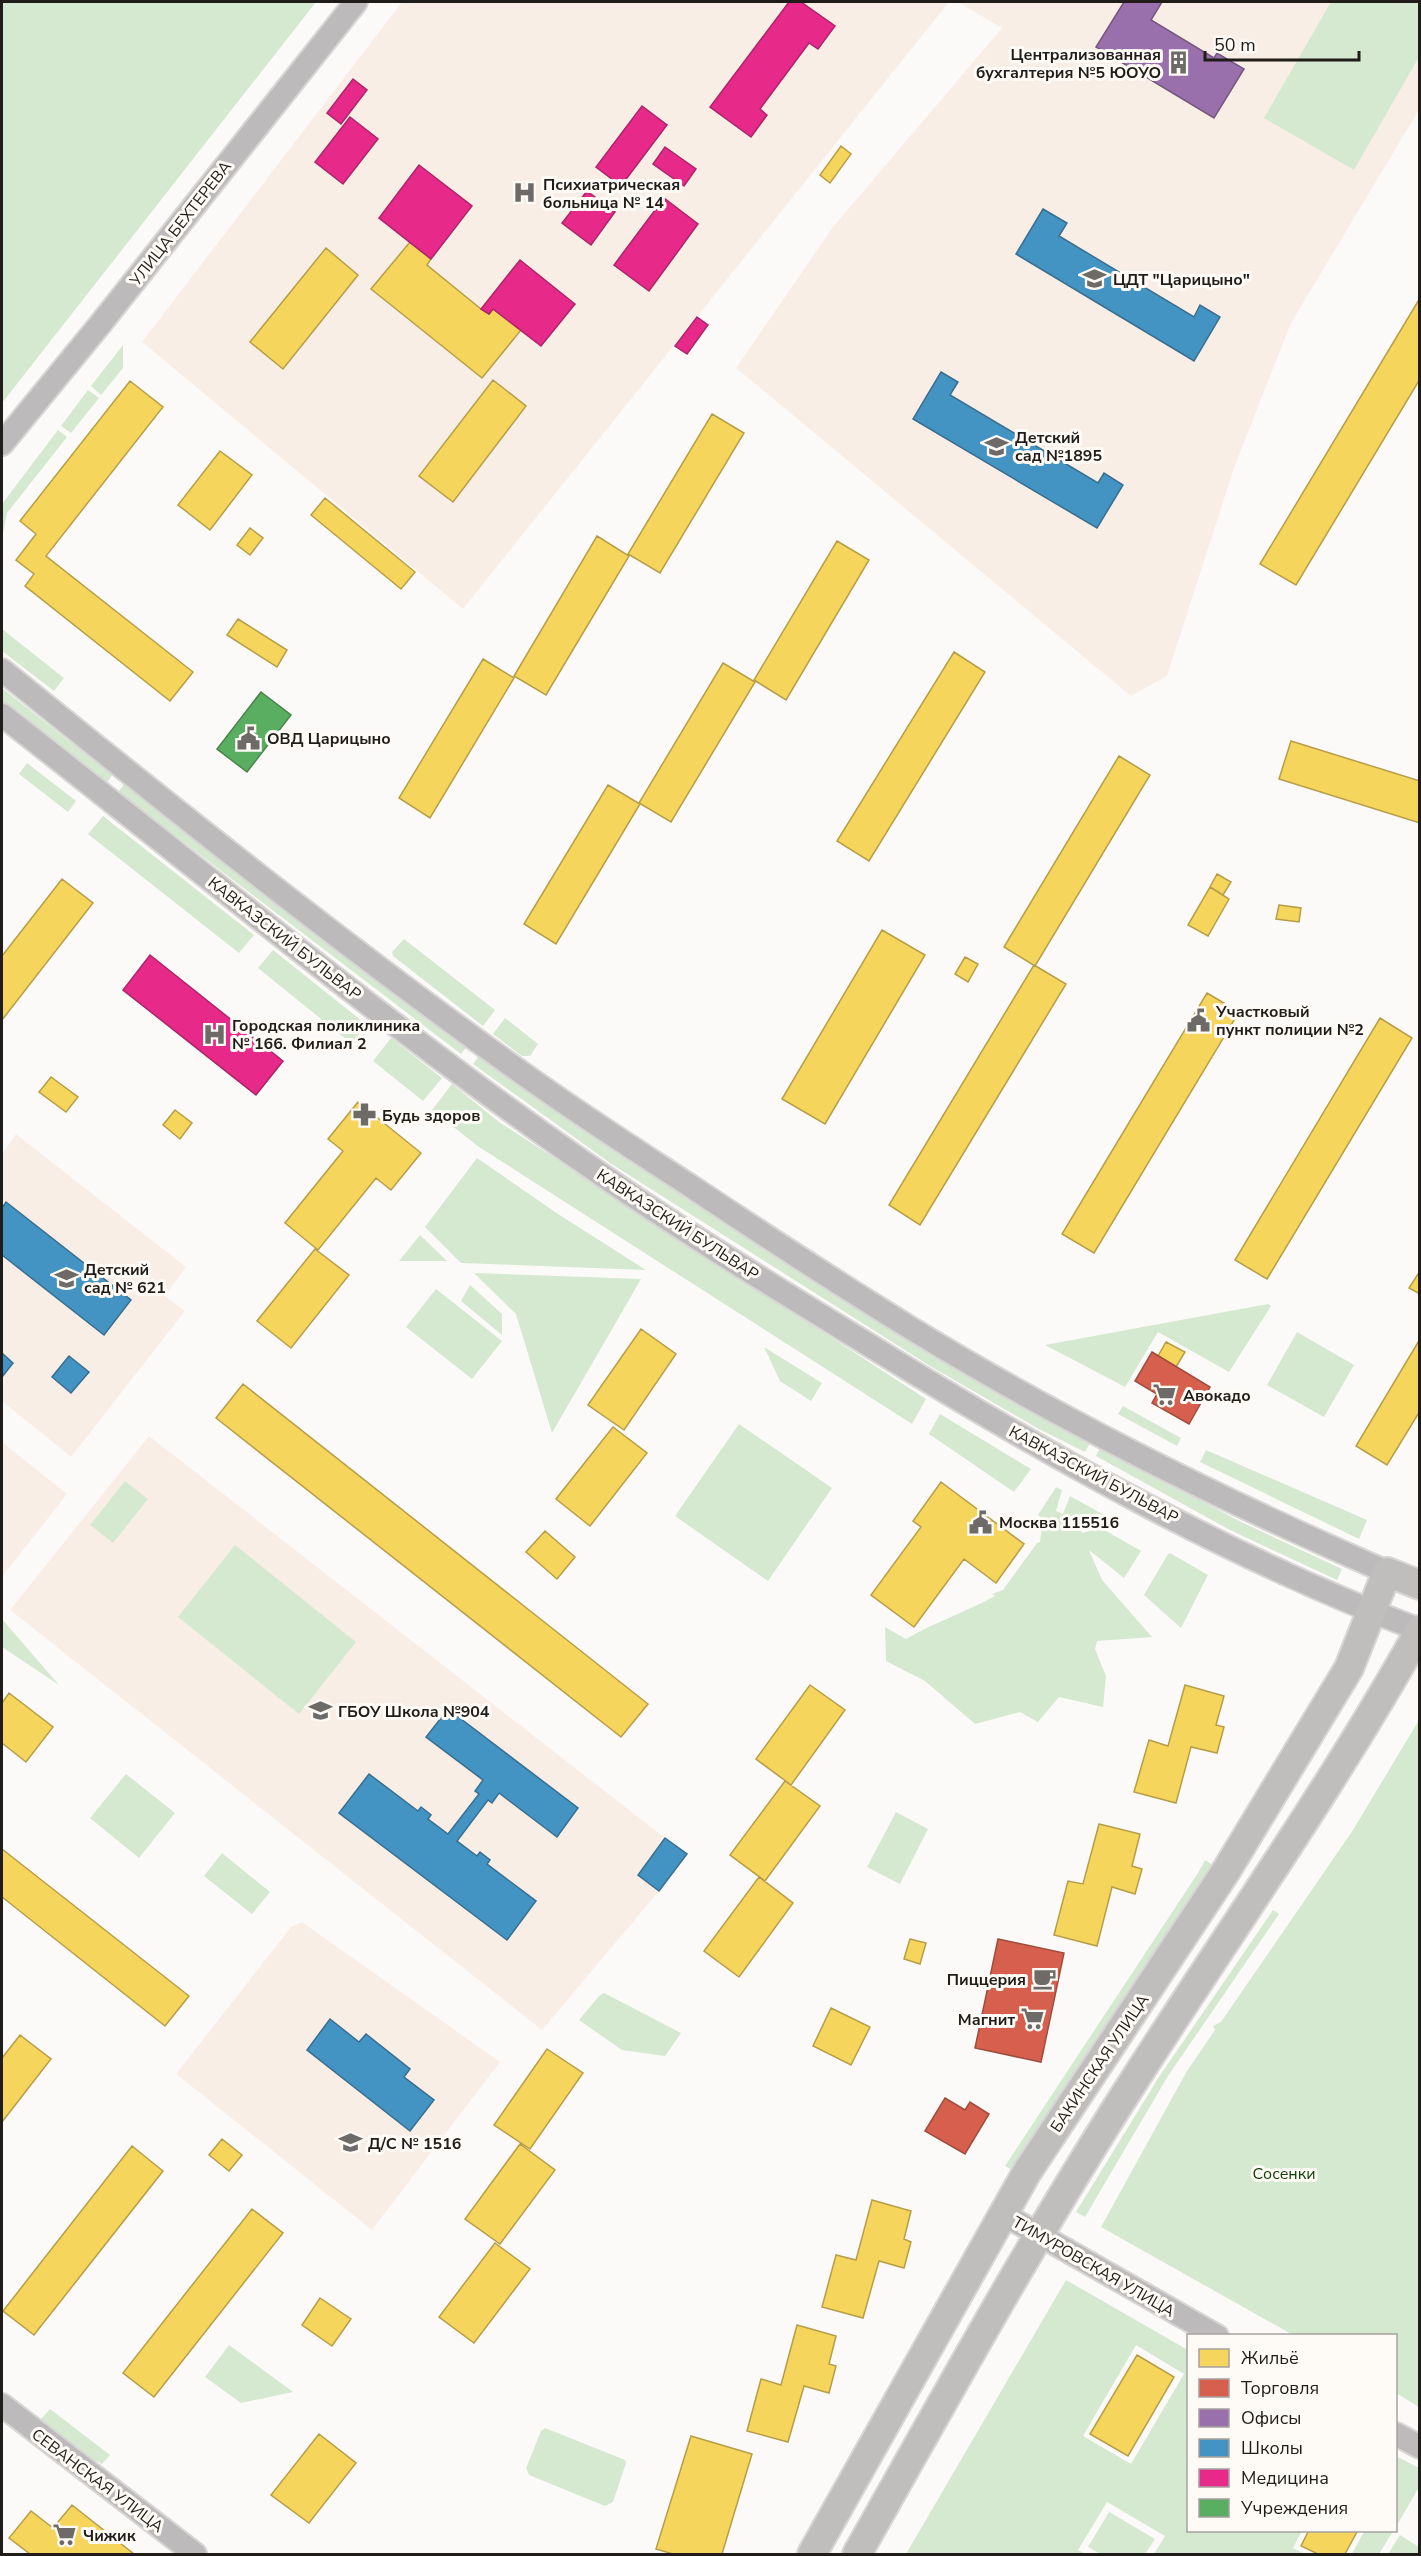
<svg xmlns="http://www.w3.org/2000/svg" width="1421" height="2556" viewBox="0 0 1421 2556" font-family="'Nunito Sans',sans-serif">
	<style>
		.built { fill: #f9eee6 }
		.green { fill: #d4e9cf; fill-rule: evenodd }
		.homes { fill: #f6d55c; stroke: #b69e48; stroke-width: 1.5 }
		.shops { fill: #d6604d; stroke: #9f4c3d; stroke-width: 1.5 }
		.offices { fill: #9970ab; stroke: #75577f; stroke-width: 1.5 }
		.schools { fill: #4393c3; stroke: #386f90; stroke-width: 1.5 }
		.health { fill: #e7298a; stroke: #ab2568; stroke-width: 1.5 }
		.public { fill: #5aae61; stroke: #49824b; stroke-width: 1.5 }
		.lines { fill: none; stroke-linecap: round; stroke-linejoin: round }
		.minor-casing { stroke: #d8d6d5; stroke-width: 26 }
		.major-casing { stroke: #d8d6d5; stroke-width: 32 }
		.minor { stroke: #bdbabb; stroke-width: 22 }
		.major { stroke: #c0bebc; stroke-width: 28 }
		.labels { text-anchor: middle; stroke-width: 6; stroke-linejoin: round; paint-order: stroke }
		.poi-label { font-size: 16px; font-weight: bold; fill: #201c19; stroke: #fefaf6; text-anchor: start }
		.street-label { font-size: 16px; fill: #201c19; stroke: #fefaf6 }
		.park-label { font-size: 16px; fill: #114107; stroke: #fefaf6 }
	</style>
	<rect width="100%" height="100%" fill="#fcfaf8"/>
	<!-- built -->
	<path class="built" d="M402,2H949L463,609L142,342Z
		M958,2H1419V110L1291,323L1234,468L1167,676L1131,696L736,368L833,227L1002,28Z
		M16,1134L186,1267L165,1296L185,1311L71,1457L2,1401V1154Z
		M149,1436L665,1838L638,1875L659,1891L542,2030L10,1610Z
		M2,1442L67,1494L2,1577Z
		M302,1922L500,2062L372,2230L176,2074L291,1927Z"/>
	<!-- green -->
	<path class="green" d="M2,2H316L2,403Z
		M1331,2H1419V57L1354,170L1264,118Z
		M123,345V368L101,395L91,386Z
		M88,390L99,398L71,433L61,426Z
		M58,430L67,437L7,513L2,538V504Z
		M2,629L64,678L54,691L2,651Z
		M2,688L112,775L106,784L2,704Z
		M27,763L76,801L68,812L19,774Z
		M124,784L468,1045L461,1054L118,792Z
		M103,816L254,935L239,953L88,834Z
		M404,939L495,1010L483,1026L393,956L392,952Z
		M273,950L367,1025L352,1044L258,968Z
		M505,1018L538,1044L530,1056H522L493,1034Z
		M391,1038L442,1078L423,1101L373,1061Z
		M481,1053L588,1133L832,1288L1091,1441L1085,1452L1037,1428L930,1366L610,1163L473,1064Z
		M452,1084L499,1122L926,1399L912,1424L479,1147L432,1110Z
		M477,1158L558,1214L646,1270L461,1263L425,1227Z
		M420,1235L447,1261H399Z
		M474,1273L641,1279L552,1433L516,1314Z
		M470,1285L502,1314V1335L461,1301Z
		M436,1289L502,1341L472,1379L406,1327Z
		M1268,1304L1271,1306L1229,1372L1158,1332L1125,1387L1045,1345Z
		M1297,1332L1354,1365L1324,1417L1267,1385Z
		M764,1347L822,1383L811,1401L780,1381Z
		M1123,1406L1181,1438L1177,1446L1118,1414Z
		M940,1414L1031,1469L1014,1492L929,1434Z
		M739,1424L832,1488L768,1581L675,1516Z
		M1101,1446L1237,1520L1342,1569L1337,1580L1230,1530L1096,1456Z
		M1206,1450L1367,1520L1359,1539L1200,1462Z
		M125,1481L148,1499L113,1543L90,1525Z
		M1056,1487L1062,1490L1056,1511L1063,1514L1070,1496L1106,1516L1079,1524L1082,1533L1101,1528L1141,1551L1124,1578L1089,1550L1102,1580L1152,1637L1097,1641L1095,1649L1106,1676L1103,1707L1059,1697L1038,1722L1020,1712L975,1724L925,1681L886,1661L885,1627L906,1639C935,1622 966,1612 995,1596L992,1594L1003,1590L1037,1543L1040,1542L1043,1519L1038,1515Z
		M235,1545L356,1642L299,1714L178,1617Z
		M1170,1553L1208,1575L1181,1628L1144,1595L1168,1554Z
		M2,1619L59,1685L2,1647Z
		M1419,1720V2407L1396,2393V2336L1293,2335L1101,2227L1187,2071L1215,2030L1213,2026L1221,2022L1353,1830Z
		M126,1774L175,1813L139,1858L90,1818Z
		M896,1812L928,1829L900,1884L867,1867Z
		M222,1853L270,1892L252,1914L204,1876Z
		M1205,1860L1213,1865L1206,1878L1012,2170L1005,2166L1198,1873Z
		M1273,1910L1279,1914L1168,2076L1085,2217L1076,2212L1159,2077Z
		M604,1993L681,2033L665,2056L622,2050L579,2020L599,1996Z
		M1066,2280L1188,2350V2530L1302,2531L1293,2548L1305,2554H1154L1165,2536L1107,2502L1078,2550L1086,2554H906ZM1136,2345L1184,2374L1131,2464L1083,2436Z
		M229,2345L293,2392L241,2403L205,2377Z
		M50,2409L110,2455L102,2464C87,2456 45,2437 41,2419Z
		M545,2428L625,2460L626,2463L613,2502L605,2506L529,2475L526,2468L541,2431Z
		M1396,2456L1419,2468V2487L1396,2527Z
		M1109,2512L1155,2539L1145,2554H1100L1088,2547Z
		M1365,2530H1393V2531L1379,2554H1352Z
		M1400,2535L1419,2547V2554H1388Z"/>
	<!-- homes -->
	<path class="homes" d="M841,146L851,154L830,183L820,175Z
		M410,242L431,259L427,265L481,309L489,314L493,309L521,330L482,378L371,289Z
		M326,248L358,275L283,369L250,342Z
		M1420,298V379L1296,585L1260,564Z
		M493,380L526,406L453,502L419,476Z
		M130,381L163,407L46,556L193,672L170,701L25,586L34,574L16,560L36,534L20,521Z
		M712,414L744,433L660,573L628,554Z
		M220,451L252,475L210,530L178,505Z
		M325,498L415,572L401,589L311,515Z
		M250,528L263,538L250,555L237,545Z
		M597,536L629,556L546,695L514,676Z
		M837,541L869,560L786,700L754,680Z
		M238,619L287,650L277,667L227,635Z
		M954,652L985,672L869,861L837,841Z
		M483,659L514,678L430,818L399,798Z
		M723,663L755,682L671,822L639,803Z
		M1291,741L1420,781V823L1279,779Z
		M1119,756L1150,775L1035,966L1004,947Z
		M608,785L640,804L556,944L524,924Z
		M1217,874L1231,882L1223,895L1210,887Z
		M62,879L93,903L2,1020V956Z
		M1210,887L1229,899L1208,936L1188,925Z
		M1279,905L1301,908L1299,922L1276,919Z
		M882,930L925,955L825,1124L782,1099Z
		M965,957L978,964L968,982L955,974Z
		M1034,965L1066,984L920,1225L889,1205Z
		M1207,993L1239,1012L1094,1253L1062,1234Z
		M1380,1018L1412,1038L1267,1279L1235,1260Z
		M51,1077L78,1097L66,1112L39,1092Z
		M358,1102L421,1153L391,1190L376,1178L318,1250L285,1223L343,1151L328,1139Z
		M175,1110L192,1123L180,1139L163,1125Z
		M315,1249L349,1275L291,1348L257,1321Z
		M1420,1271V1294L1409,1288Z
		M641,1329L676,1354L624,1430L588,1405Z
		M1420,1339V1411L1387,1465L1356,1446Z
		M1166,1342L1185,1352L1176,1367L1158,1356Z
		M243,1384L648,1704L621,1737L216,1418Z
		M613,1427L647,1453L590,1526L556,1499Z
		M941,1482L1024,1544L996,1583L964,1559L914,1627L871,1595L921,1527L913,1521Z
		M545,1531L575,1557L557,1579L526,1552Z
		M810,1685L845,1710L791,1785L756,1759Z
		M1185,1685L1224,1696L1216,1725L1224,1727L1217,1753L1191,1747L1176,1803L1134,1792L1149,1740L1168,1746Z
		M9,1693L53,1727L26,1762L2,1743V1703Z
		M785,1781L820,1806L765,1881L730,1855Z
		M1099,1824L1140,1834L1132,1866L1142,1869L1135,1894L1112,1887L1097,1946L1054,1935L1068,1881L1083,1884Z
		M2,1849L189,1996L165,2026L2,1897Z
		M759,1877L793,1903L739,1977L704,1951Z
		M910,1939L926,1943L920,1964L904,1959Z
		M831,2008L870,2027L851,2065L813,2046Z
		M20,2035L51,2059L2,2122V2058Z
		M547,2049L583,2073L530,2149L494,2125Z
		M222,2139L242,2155L229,2171L209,2155Z
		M520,2144L555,2170L500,2244L465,2219Z
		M132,2146L163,2171L34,2335L3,2311Z
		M872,2200L911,2211L904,2239L911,2242L904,2268L879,2261L863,2318L822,2307L836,2255L856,2260Z
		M252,2209L283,2233L154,2397L123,2373Z
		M495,2243L530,2269L474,2343L439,2317Z
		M320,2298L351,2319L332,2346L302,2325Z
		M797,2325L836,2336L829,2364L836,2366L829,2393L804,2386L788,2442L747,2431L761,2379L781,2385Z
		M1137,2355L1174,2377L1128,2456L1090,2434Z
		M319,2434L356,2463L309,2523L271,2495Z
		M691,2436L752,2454L722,2554H673L656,2549Z
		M72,2505L134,2554H30L9,2538L31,2511L53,2528Z
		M1309,2530H1358L1345,2554H1318L1301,2546Z"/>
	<!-- shops -->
	<path class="shops" d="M1152,1352L1210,1387L1189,1424L1152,1403L1157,1394L1135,1381Z
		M998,1939L1064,1953L1041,2062L975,2048Z
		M945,2098L965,2110L970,2102L989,2114L965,2154L925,2131Z"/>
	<!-- offices -->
	<path class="offices" d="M1124,2H1162L1151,20L1214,58L1217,53L1244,69L1214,118L1096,47Z"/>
	<!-- schools -->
	<path class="schools" d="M1043,209L1067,223L1059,236L1194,317L1200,305L1220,317L1194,361L1016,254Z
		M941,372L958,382L950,395L1098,483L1104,473L1123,485L1097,528L913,419Z
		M6,1202L131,1300L104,1335L2,1255V1208Z
		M2,1353L13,1363L2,1377Z
		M69,1356L89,1372L71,1393L52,1377Z
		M448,1709L578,1808L557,1837L499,1793L492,1803L488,1800L457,1841L477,1856L480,1852L490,1860L487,1864L536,1901L507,1940L339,1813L369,1774L418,1811L421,1807L431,1815L428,1819L448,1834L479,1794L475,1791L483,1780L426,1737Z
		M665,1838L687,1854L659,1891L638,1875Z
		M330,2019L359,2042L366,2034L410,2069L404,2077L434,2100L410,2131L307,2050Z"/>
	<!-- health -->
	<path class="health" d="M789,2H801L835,26L818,49L809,43L760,109L767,115L751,137L710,107Z
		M353,79L367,90L341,124L327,113Z
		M642,106L667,125L621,186L596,167Z
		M350,117L378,139L343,184L315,162Z
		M665,147L696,169L684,186L653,164Z
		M419,165L472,206L431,259L379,218Z
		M587,191L615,212L591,245L562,223Z
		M664,198L698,224L649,291L614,265Z
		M520,260L575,304L541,346L493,309L489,314L481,309Z
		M697,317L708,325L687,354L675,346Z
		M150,955L283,1061L256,1095L123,990Z"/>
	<!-- public -->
	<path class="public" d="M261,692L291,715L247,772L217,749Z"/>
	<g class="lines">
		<defs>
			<path id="minor" d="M2,444L102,322L356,2
				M2,670C172,808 344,946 522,1073C579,1114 637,1151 695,1189C767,1237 839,1284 912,1329C1064,1422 1224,1501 1387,1572
				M2,715C198,868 390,1029 596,1171C691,1237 791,1297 890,1358C1058,1461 1235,1560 1420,1630
				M1003,2214L1217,2336
				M2,2405L195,2554
				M1396,2434L1420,2447"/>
			<path id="major" d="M812,2554L1027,2172L1226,1871L1349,1668L1387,1572L1420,1585
				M857,2554C948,2393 1037,2231 1137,2076C1232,1928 1334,1784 1420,1630"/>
		</defs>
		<!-- minor casing -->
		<use href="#minor" class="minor-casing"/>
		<!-- major casing -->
		<use href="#major" class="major-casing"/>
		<!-- minor -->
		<use href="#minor" class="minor"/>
		<!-- major -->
		<use href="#major" class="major"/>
	</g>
	<!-- icons -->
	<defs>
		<symbol id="building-bare" viewBox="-9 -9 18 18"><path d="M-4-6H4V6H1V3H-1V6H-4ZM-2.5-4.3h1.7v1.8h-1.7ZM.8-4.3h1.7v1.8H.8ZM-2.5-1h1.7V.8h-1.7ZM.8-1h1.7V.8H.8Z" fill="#6d6a67" stroke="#fefaf6" stroke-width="2.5" paint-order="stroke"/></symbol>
		<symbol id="hospital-bare" viewBox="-9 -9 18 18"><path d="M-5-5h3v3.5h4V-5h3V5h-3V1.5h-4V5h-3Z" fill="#6d6a67" stroke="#fefaf6" stroke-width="2.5" paint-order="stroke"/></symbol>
		<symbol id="school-bare" viewBox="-9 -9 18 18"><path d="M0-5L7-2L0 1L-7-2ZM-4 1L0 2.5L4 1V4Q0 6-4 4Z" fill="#6d6a67" stroke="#fefaf6" stroke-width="2.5" paint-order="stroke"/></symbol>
		<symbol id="civic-bare" viewBox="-9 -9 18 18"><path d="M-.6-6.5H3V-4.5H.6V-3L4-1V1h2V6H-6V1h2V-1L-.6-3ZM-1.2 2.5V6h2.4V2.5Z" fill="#6d6a67" stroke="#fefaf6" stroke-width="2.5" paint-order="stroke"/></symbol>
		<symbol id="pharmacy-bare" viewBox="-9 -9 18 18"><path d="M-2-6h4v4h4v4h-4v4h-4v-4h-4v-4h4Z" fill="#6d6a67" stroke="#fefaf6" stroke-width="2.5" paint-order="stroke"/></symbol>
		<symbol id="supermarket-bare" viewBox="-9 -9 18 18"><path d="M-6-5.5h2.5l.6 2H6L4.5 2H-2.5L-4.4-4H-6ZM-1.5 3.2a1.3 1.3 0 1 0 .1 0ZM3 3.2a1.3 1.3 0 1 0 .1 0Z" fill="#6d6a67" stroke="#fefaf6" stroke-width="2.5" paint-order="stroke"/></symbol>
		<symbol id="cafe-bare" viewBox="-9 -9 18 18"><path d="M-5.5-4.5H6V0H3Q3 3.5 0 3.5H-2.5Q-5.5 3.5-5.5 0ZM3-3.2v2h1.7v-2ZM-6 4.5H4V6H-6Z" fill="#6d6a67" stroke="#fefaf6" stroke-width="2.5" paint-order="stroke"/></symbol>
	</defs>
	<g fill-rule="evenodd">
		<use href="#building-bare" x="1162" y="46" width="33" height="33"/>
		<use href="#hospital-bare" x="508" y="176" width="33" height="33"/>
		<use href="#school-bare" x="1078" y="262" width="33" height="33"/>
		<use href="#school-bare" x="980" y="430" width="33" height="33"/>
		<use href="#civic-bare" x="232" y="722" width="33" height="33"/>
		<use href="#civic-bare" x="1182" y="1004" width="33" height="33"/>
		<use href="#hospital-bare" x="198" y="1018" width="33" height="33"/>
		<use href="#pharmacy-bare" x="348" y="1098" width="33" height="33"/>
		<use href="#school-bare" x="50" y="1262" width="33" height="33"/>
		<use href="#supermarket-bare" x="1148" y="1378" width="33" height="33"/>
		<use href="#civic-bare" x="964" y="1506" width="33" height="33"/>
		<use href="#school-bare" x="304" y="1694" width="33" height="33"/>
		<use href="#cafe-bare" x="1028" y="1962" width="33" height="33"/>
		<use href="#supermarket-bare" x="1016" y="2002" width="33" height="33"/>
		<use href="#school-bare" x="334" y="2126" width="33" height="33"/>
		<use href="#supermarket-bare" x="48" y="2518" width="33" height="33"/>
	</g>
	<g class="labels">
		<!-- poi labels -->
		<g class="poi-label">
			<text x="1161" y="60" text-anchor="end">Централизованная<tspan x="1161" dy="18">бухгалтерия №5 ЮОУО</tspan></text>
			<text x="543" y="190">Психиатрическая<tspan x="543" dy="18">больница № 14</tspan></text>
			<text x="1113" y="285">ЦДТ "Царицыно"</text>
			<text x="1015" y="443">Детский<tspan x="1015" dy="18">сад №1895</tspan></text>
			<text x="267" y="744">ОВД Царицыно</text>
			<text x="1216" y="1017">Участковый<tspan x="1216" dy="18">пункт полиции №2</tspan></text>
			<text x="232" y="1031">Городская поликлиника<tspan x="232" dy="18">№ 166. Филиал 2</tspan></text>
			<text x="382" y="1121">Будь здоров</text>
			<text x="84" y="1275">Детский<tspan x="84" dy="18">сад № 621</tspan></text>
			<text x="1183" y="1401">Авокадо</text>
			<text x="999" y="1528">Москва 115516</text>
			<text x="338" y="1717">ГБОУ Школа №904</text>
			<text x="1026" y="1985" text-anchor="end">Пиццерия</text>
			<text x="1015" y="2025" text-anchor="end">Магнит</text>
			<text x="368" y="2149">Д/C № 1516</text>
			<text x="83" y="2541">Чижик</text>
		</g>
		<!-- street labels -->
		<g class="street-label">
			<text transform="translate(180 223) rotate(-52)" y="6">УЛИЦА БЕХТЕРЕВА</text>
			<text transform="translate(285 938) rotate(38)" y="6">КАВКАЗСКИЙ БУЛЬВАР</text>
			<text transform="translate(678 1224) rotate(33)" y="6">КАВКАЗСКИЙ БУЛЬВАР</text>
			<text transform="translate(1094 1474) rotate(28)" y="6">КАВКАЗСКИЙ БУЛЬВАР</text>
			<text transform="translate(1099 2063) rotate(-56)" y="6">БАКИНСКАЯ УЛИЦА</text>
			<text transform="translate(1094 2266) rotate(30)" y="6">ТИМУРОВСКАЯ УЛИЦА</text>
			<text transform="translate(98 2480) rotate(37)" y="6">СЕВАНСКАЯ УЛИЦА</text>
		</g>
		<!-- park labels -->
		<g class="park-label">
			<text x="1284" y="2179">Сосенки</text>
		</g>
	</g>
	<!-- border -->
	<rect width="1421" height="2556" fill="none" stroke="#201c19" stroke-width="6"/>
	<!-- legend -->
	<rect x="1187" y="2334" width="210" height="198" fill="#fefaf6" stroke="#a5a19e" stroke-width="1.5"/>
	<rect x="1199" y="2349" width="30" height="18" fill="#f6d55c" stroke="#a5a19e" stroke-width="1.5"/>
	<text x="1241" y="2364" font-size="18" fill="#201c19">Жильё</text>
	<rect x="1199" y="2379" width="30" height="18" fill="#d6604d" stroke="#a5a19e" stroke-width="1.5"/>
	<text x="1241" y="2394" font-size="18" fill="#201c19">Торговля</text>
	<rect x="1199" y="2409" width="30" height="18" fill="#9970ab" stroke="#a5a19e" stroke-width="1.5"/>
	<text x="1241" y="2424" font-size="18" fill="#201c19">Офисы</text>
	<rect x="1199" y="2439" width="30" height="18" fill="#4393c3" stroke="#a5a19e" stroke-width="1.5"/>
	<text x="1241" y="2454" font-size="18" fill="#201c19">Школы</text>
	<rect x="1199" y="2469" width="30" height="18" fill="#e7298a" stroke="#a5a19e" stroke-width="1.5"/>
	<text x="1241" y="2484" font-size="18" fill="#201c19">Медицина</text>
	<rect x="1199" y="2499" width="30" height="18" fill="#5aae61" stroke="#a5a19e" stroke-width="1.5"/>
	<text x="1241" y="2514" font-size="18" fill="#201c19">Учреждения</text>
	<!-- scale -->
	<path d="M1205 51v9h154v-9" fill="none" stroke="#201c19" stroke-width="3"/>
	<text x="1214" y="51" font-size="18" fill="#201c19" stroke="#fefaf6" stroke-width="4.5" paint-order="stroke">50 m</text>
</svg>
